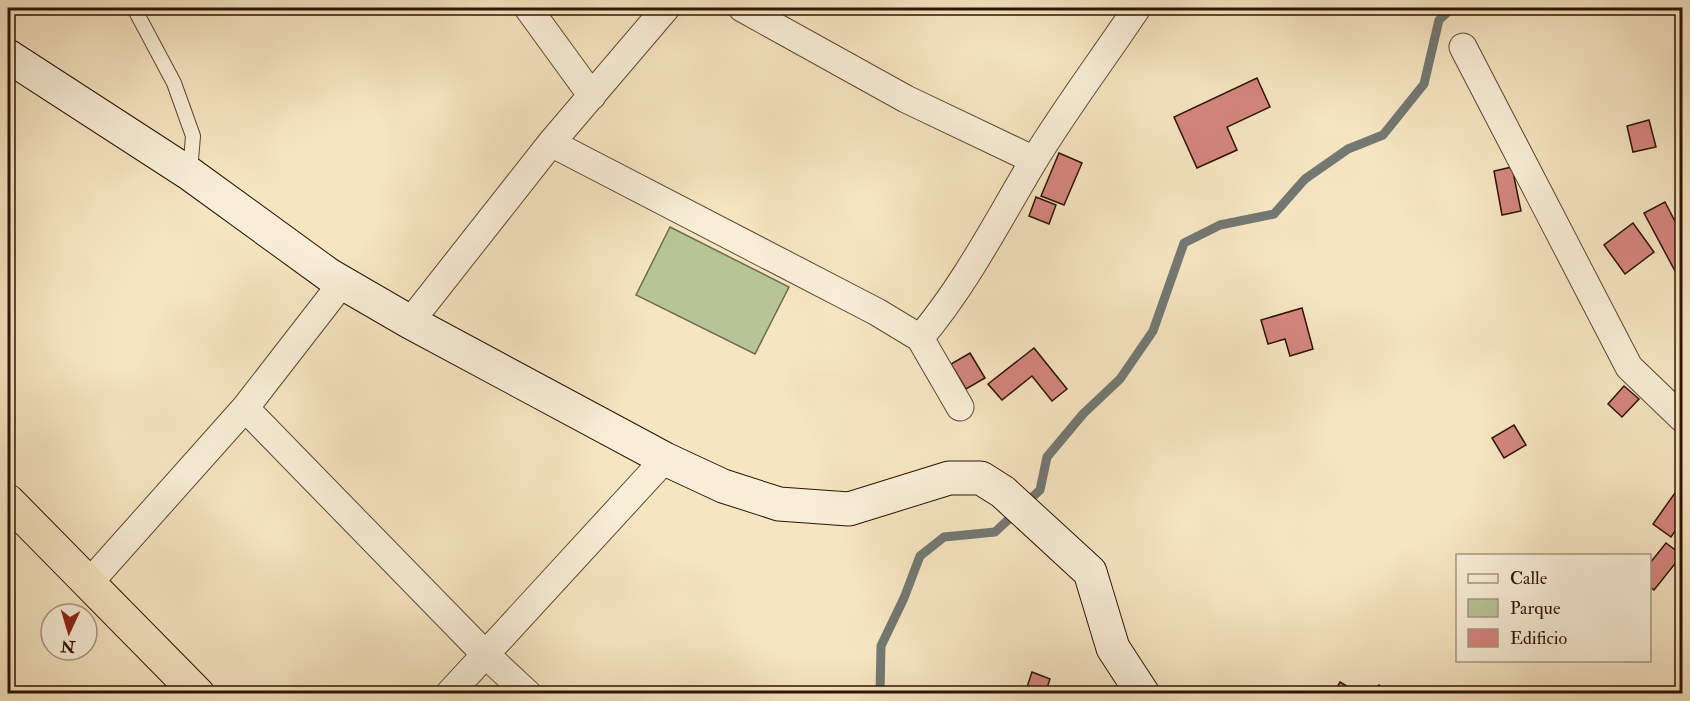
<svg xmlns="http://www.w3.org/2000/svg" width="1690" height="701" viewBox="0 0 1690 701" font-family="'IM FELL Double Pica',serif">
	<style>
		.green { fill: #b7c596; stroke: #726c4d; stroke-width: 1.5 }
		.lines { fill: none; stroke-linecap: round; stroke-linejoin: round }
		.stream { stroke: #737873; stroke-width: 9 }
		.building { fill: #d4867e; stroke: #2e1304; stroke-width: 1.5 }
		.lane-casing { stroke: #604833; stroke-width: 16 }
		.street-casing { stroke: #604833; stroke-width: 29 }
		.secondary-casing { stroke: #2e1304; stroke-width: 35 }
		.highway-casing { stroke: #2e1304; stroke-width: 35 }
		.lane { stroke: #f8eed7; stroke-width: 14 }
		.street { stroke: #f8eed7; stroke-width: 27 }
		.secondary { stroke: #f8eed7; stroke-width: 33 }
		.highway { stroke: #f5e5c1; stroke-width: 33 }
	</style>
	<rect width="100%" height="100%" fill="#f5e5c1"/>
	<filter id="stains"><feTurbulence type="fractalNoise" baseFrequency=".00333" numOctaves="4"/><feColorMatrix values="0 0 0 0 .2 0 0 0 0 .09 0 0 0 0 .02 0 0 0 .5 -.17"/></filter>
	<radialGradient id="worn" r=".72"><stop offset=".6" stop-color="#630" stop-opacity="0"/><stop offset="1" stop-color="#630" stop-opacity=".3"/></radialGradient>
	<!-- green -->
	<path class="green" d="M670,227L789,287L755,354L636,295Z"/>
	<g class="lines">
		<!-- stream -->
		<path class="stream" d="M880,694L881,646L904,598L920,556L944,537L995,532L1040,490L1047,457L1083,414L1120,379L1153,331L1184,243L1220,225L1274,214L1305,179L1348,149L1383,135L1424,84L1439,20L1452,8"/>
	</g>
	<!-- building -->
	<path class="building" d="M1257,78L1270,107L1227,127L1237,150L1197,168L1174,117Z
		M1649,120L1656,147L1633,152L1627,126Z
		M1059,153L1082,163L1064,205L1041,196Z
		M1512,167L1521,211L1502,215L1494,171Z
		M1036,197L1056,205L1049,224L1029,216Z
		M1665,202L1682,235V267L1675,271L1644,213Z
		M1633,223L1654,252L1625,274L1604,245Z
		M1302,308L1313,349L1290,356L1285,339L1268,344L1261,320Z
		M1034,348L1067,389L1052,401L1032,376L1002,400L988,384Z
		M970,353L985,378L966,389L951,364Z
		M1624,386L1639,399L1622,417L1608,404Z
		M1514,425L1526,445L1504,458L1492,438Z
		M1682,483V521L1671,537L1653,524Z
		M1666,543L1682,555L1654,590L1650,587V563Z
		M1032,672L1050,679L1045,694H1037L1026,690Z
		M1340,682L1360,694H1333Z
		M1379,685L1388,694H1371Z"/>
	<g class="lines">
		<defs>
			<path id="lane" d="M134,8L174,83L193,136L190,172"/>
			<path id="street" d="M528,8L592,96
				M742,8L906,99L1034,160
				M1463,47L1629,367L1682,418
				M551,143L877,312L920,338
				M410,322L551,143L666,8
				M960,407L920,338C965,285 997,222 1033,162C1065,109 1103,59 1137,8
				M245,408L484,653L528,694
				M89,583L245,408L342,283
				M449,694L665,459"/>
			<path id="secondary" d="M8,56L190,174L329,275L410,322L665,459L723,486L779,504L849,509L949,478H981L1003,492L1090,572L1113,648L1143,694"/>
			<path id="highway" d="M8,501L198,694"/>
		</defs>
		<!-- lane casing -->
		<use href="#lane" class="lane-casing"/>
		<!-- street casing -->
		<use href="#street" class="street-casing"/>
		<!-- secondary casing -->
		<use href="#secondary" class="secondary-casing"/>
		<!-- highway casing -->
		<use href="#highway" class="highway-casing"/>
		<!-- lane -->
		<use href="#lane" class="lane"/>
		<!-- street -->
		<use href="#street" class="street"/>
		<!-- secondary -->
		<use href="#secondary" class="secondary"/>
		<!-- highway -->
		<use href="#highway" class="highway"/>
	</g>
	<!-- margin -->
	<rect width="1690" height="701" fill="none" stroke="#f5e5c1" stroke-width="30"/>
	<rect x="9" y="9" width="1672" height="683" fill="none" stroke="#2e1304" stroke-width="3"/>
	<rect x="15" y="15" width="1660" height="671" fill="none" stroke="#2e1304" stroke-width="1.5"/>
	<!-- legend -->
	<rect x="1456" y="554" width="195" height="108" fill="#f8eed7" stroke="#a79683" stroke-width="1.5"/>
	<rect x="1468" y="574" width="30" height="9" fill="#f8eed7" stroke="#a79683" stroke-width="1.5"/>
	<text x="1510" y="584" font-size="18" fill="#2e1304">Calle</text>
	<rect x="1468" y="599" width="30" height="18" fill="#b7c596" stroke="#a79683" stroke-width="1.5"/>
	<text x="1510" y="614" font-size="18" fill="#2e1304">Parque</text>
	<rect x="1468" y="629" width="30" height="18" fill="#d4867e" stroke="#a79683" stroke-width="1.5"/>
	<text x="1510" y="644" font-size="18" fill="#2e1304">Edificio</text>
	<!-- north arrow -->
	<g transform="translate(69 632) rotate(184)"><circle r="28" fill="#f8eed7" stroke="#a79683" stroke-width="1.5"/>
	<path d="M0-4.5L10 22L0 15L-10 22Z" fill="#8f2418"/>
	<text y="-9" font-size="16" font-weight="bold" text-anchor="middle" fill="#2e1304">N</text>
	</g>
	<rect width="100%" height="100%" filter="url(#stains)"/>
	<rect width="100%" height="100%" fill="url(#worn)"/>
</svg>
